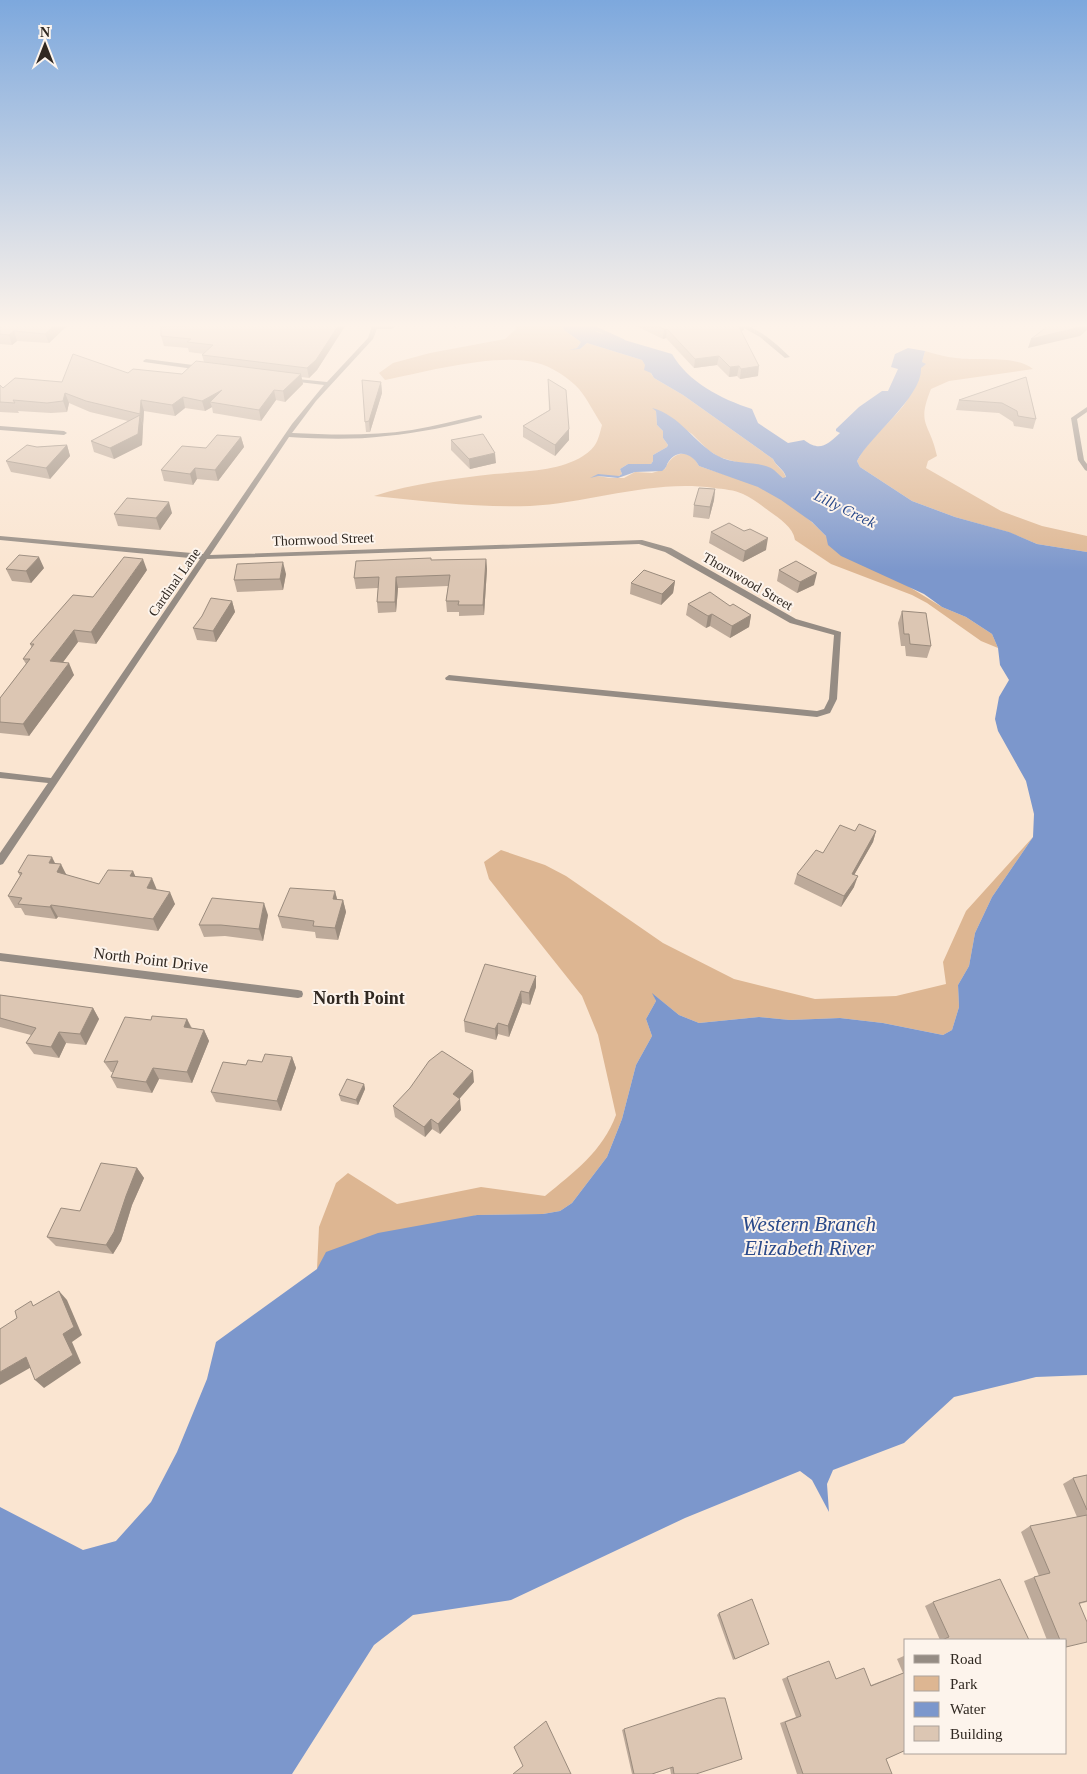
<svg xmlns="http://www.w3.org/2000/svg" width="1087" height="1774" viewBox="0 0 1087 1774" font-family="Georgia,serif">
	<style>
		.green { fill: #ddb692 }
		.water { fill: #7c97cc }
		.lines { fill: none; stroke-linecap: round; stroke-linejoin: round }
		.stream { stroke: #7c97cc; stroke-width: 4 }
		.lane { fill: #958c84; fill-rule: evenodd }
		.street { fill: #958c84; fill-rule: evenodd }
		.wall { fill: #bdaa9a }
		.shaded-wall { fill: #9a8b7d }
		.building { fill: #dcc6b3; stroke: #9a8b7d }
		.labels { text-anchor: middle; stroke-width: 4; stroke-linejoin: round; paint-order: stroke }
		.far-street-label { font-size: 14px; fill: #302821; stroke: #fdf4ec }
		.far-water-label { font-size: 15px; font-style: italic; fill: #29498a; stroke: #fdf4ec }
		.street-label { font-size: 16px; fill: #302821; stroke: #fdf4ec }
		.neighbourhood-label { font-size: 18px; font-weight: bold; fill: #302821; stroke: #fdf4ec }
		.near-water-label { font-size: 21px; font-style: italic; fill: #29498a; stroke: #fdf4ec }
	</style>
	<rect width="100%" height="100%" fill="#fae5d1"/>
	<!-- green -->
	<path class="green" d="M513,323H561L564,330L581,342L577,348L574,349H580L587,343L642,360L654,378L683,395L773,459C776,467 784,469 786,478H783L768,467L736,462L719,457L708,450L692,434L656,410L657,425L663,431V438L668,445L667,447L653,455V461L651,464H628L620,469L622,474L619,476H598L610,478H624L635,472L652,473L665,469C672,452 689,447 699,466C718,473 739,478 757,486C783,497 807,516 826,536L942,607L966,617L992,634L998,648L981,641L927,603L912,595L831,564L795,540C793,527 780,519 769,511C761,505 752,498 743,494C735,490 723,489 714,488C652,479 591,503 530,506C478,508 426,501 374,496C414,483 453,479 494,474C522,471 558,472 583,456C597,447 598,440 602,425C594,413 588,400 579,389C569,378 551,366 537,363C499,352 425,372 385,380L379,373L393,363L430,353L505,339L516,329Z
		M925,351C935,354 946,357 956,358C977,361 1017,355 1033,369L949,381L931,389C916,426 930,422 937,456L928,461L926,468L1001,511L1042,526L1087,536V552L1037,544L1008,532L955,517L912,501L860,467L857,461C868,439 889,424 904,405C915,390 920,369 925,351Z
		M1033,837L992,897L975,933L969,966L958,985L959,1007L952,1030L943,1035L883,1023L840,1018L790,1020L759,1017L699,1023L679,1015L653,994L656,1001L646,1019L652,1036L636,1065L622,1119L607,1157L572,1203L560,1211L543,1214L477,1215L317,1269L319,1227L336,1183L348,1173L397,1204L481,1187L545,1196C573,1173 603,1151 616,1115L598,1035L582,996L489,879L484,862L501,850L545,865L566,876L663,943L734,979L815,999L896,996L946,984L943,962L966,911Z"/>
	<!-- water -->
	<path class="water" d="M561,323H594L593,327L597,332L672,354C688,382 721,399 752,409L758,423L788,443L804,440C820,452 827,445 840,433L836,431V429L859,407L882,391H888L898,369L891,367L895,354L908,348L925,351L922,362L926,364L921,368C923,396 870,436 857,461L860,467L912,501L955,517L1009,532L1037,544L1087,552V1375L1036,1377L954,1397L904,1443L833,1470L827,1484L829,1512L812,1480L800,1471L685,1518L511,1600L413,1615L374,1645L292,1774H0V1507L83,1550L116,1541L151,1502L177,1452L207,1379L216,1342L317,1269L326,1252L378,1233L477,1215L543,1214L560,1211L572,1203L607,1157L622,1119L636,1065L652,1036L646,1019L656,1001L652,993L679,1015L699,1023L759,1017L790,1020L840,1018L883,1023L943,1035L952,1030L959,1007L958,985L969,966L975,933L992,897L1033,837L1034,814L1026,781L998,731L995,719L999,697L1009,680L1000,665L998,648L992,634L966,617L942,607L924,594L841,556L828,545L826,536L812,522L781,500L758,487L699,466C693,454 678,448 669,461C666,465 667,468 662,471L635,472L618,478L598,476L590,478L598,474L619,476L622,474L620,469L628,464H651L653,461V455L667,447L668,445L663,438V431L657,425L656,411L652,408C680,415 694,443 718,456C734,465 757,461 771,468C775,470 779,475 783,478L786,477C784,469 776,466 773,459L683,395L654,378L651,373L644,370L645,365L642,360L587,343L580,349L569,350L577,348L581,342L564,330Z"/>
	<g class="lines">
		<!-- stream -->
		<path class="stream" d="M584,323L623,341"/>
		<!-- lane -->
		<path class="lane" d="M1087,407V412L1077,419L1084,460L1087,464V471L1085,470L1078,460L1071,418Z"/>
		<!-- street -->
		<path class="street" d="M373,323H379L378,325H392L395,327L392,329H377L373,339L316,401L292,433C332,435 372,436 412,430C435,426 457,420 480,415L482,416V418C451,426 419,433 386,436C354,440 322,439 289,437L210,555L642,540L671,548L796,619L841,632L837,699L830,713L817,717L446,680L445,678L449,675L817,711L824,709L829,699L834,635L790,623L665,552L639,544L207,559L3,864L0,865V853L48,783L0,778V772L51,778L200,559L0,540V536L203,554L292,424L324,385L290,381L288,380V378L327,382L368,338Z
			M735,323C752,322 778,345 790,357L785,358L760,337Z
			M146,359L201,366L204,368L201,370L144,362L143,361Z
			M0,426L64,431L67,433L64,435L0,430Z
			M0,953L298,990L302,991L303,994L302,997L298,998L0,961Z"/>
	</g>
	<!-- wall -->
	<path class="wall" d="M0,323H70L49,343L17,341L12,345L0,344Z
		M184,323H347L317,370L309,378L301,377L303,384L285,402L276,400L261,421L213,413L212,407L205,411L185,408L175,416L144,411L142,445L114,459L94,452L91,441L128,421L90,412L69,403L67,412L51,413L18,411L19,413L0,412V385L3,388L62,382L128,373L182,374L204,362L202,355L204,354L189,352L188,348L164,346L161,336L187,325Z
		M444,323H456V328Z
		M630,323H767L754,327L745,323L744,330L741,331L758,376L740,379L737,376L729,377L717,365L694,368L666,338L663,339Z
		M1026,377L1036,419L1033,429L1014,426L1013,422L999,413L956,410L959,400Z
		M548,379L569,440L555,456L523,437V426L549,410Z
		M381,382L382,393L370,432H366L365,422Z
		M241,437L244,447L218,481L197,479L193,485L164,481L161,470L206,448Z
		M451,440L496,463L470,469L451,450Z
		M67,445L70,456L50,479L11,472L6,461L37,447Z
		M715,489L714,500L709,519L693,517L694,505Z
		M172,513L160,530L118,526L114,514Z
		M711,532L766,550L743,562L709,543Z
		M486,559L487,569L484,615L459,616V612H447L446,601L448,586L398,588L396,612L378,613L377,602L378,588L356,589L354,578L431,560Z
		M44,568L31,583L12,581L6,569Z
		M147,570L96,644L78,642L63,662L74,675L29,736L0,733V698L26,664L23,659L32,648L30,644L93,597Z
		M779,570L814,585L797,593L777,581Z
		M286,574L283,590L237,592L234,580Z
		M675,581L673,593L661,605L630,594L631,583Z
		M232,601L235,612L216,642L197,640L193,628Z
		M688,604L730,606L751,615L749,627L730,638L710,626L706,628L686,615Z
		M902,611L931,646L927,658L906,656L905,646H901L898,623Z
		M855,831H876L873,842L854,875V887L841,907L794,884L797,874Z
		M56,864L67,875L99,884L133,871L135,877L157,890L175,904L158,931L58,917L56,919L25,915L21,908H15L8,896L20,876L18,872Z
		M335,891L337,899L343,900L346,912L338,940L316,938L315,932L282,928L278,916Z
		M268,915L263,941L225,936L204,937L199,925Z
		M536,976V987L530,1005L522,1003L509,1037L498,1034L496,1040L465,1032L464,1021Z
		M0,995L93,1008L99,1019L86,1045L66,1043L59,1058L34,1054L26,1043L31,1035L0,1027Z
		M187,1019L192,1028L204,1030L209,1041L192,1083L159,1079L152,1093L117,1088L111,1077L113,1072H111L104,1062L151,1020Z
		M292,1057L296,1068L281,1111L216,1102L211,1092L246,1065L262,1062Z
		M474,1082L459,1099L461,1110L440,1134L432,1129L425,1137L395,1117L393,1106Z
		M364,1084L365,1089L358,1105L341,1101L339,1095Z
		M137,1168L144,1178L132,1205L121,1241L113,1254L56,1246L47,1237L80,1211Z
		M1087,1475V1602L1079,1604L1066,1640H1047L1024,1581L1034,1577L1039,1576L1021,1532L1030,1526L1077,1517L1063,1484L1073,1478Z
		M933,1602L1029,1640H940L925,1606Z
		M719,1613L769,1644L733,1660L717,1615Z
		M906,1655V1750L886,1759L892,1774H797L780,1723L796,1717L782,1679L787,1677L836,1679L871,1685L903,1673L897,1659Z
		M624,1729L696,1774H671L670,1768L653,1774H632L622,1730Z"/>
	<!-- shaded-wall -->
	<path class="shaded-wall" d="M57,323H70L49,343L45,334Z
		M340,323H347L317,370L309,378L307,368Z
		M737,323H745L744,330L736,333Z
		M755,323H767L754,327Z
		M1087,323V330L1080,336L1028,348L1031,339Z
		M664,329H667L666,338L663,339Z
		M14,331L17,341L12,345L9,335Z
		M719,356L717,365L694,368L695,359Z
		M739,366L737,376L729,377L730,367Z
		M759,366L758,376L740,379L741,369Z
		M301,374L303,384L285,402L283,391Z
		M381,382L382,393L370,432L369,421Z
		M222,390L210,402L212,407L205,411L202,401Z
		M274,390L276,400L261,421L259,410Z
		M65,393L69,403L67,412L63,401Z
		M183,397L185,408L175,416L172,405Z
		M141,400L144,411L143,425L140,414Z
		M140,415L143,426L142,445L114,459L110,448Z
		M569,429V440L555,456V445Z
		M241,437L244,447L218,481L215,470Z
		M67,445L70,456L50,479L46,468Z
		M495,453L496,463L470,469L469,459Z
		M195,468L197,479L193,485L190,474Z
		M715,489L714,500L709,519L710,507Z
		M169,502L172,513L160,530L156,518Z
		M768,538L766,550L743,562L745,551Z
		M39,557L44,568L31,583L26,571Z
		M143,559L147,570L96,644L91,632Z
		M486,559L487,569L484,615L483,605Z
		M283,562L286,574L283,590L280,579Z
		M817,573L814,585L797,593L800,582Z
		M396,577L398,588L396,612L395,602Z
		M675,581L673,593L661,605L662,594Z
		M232,601L235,612L216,642L213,631Z
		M712,614L710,626L706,628L708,616Z
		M751,615L749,627L730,638L732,626Z
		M74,630L78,642L55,673L50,661Z
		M69,663L74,675L29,736L23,724Z
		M876,831L873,842L849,884L852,874Z
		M52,857L58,869L61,864L67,876L63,884L49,863Z
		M133,871L138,882L130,876Z
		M858,876L854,887L841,907L844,896Z
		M152,878L157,890L147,888Z
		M335,891L338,903L333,899Z
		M170,892L175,904L158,931L153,919Z
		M343,900L346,912L338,940L335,928Z
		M264,903L268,915L263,941L259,929Z
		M51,905L58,917L56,919L50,907Z
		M536,976V987L530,1005L529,993Z
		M521,991L522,1003L509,1037L508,1026Z
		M93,1008L99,1019L86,1045L80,1034Z
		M187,1019L192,1030L184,1027Z
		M498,1023V1034L496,1040L495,1029Z
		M204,1030L209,1041L192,1083L187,1072Z
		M59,1032L66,1043L59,1058L51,1047Z
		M292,1057L296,1068L281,1111L277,1101Z
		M153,1068L159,1079L152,1093L146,1082Z
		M473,1071L474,1082L454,1105L453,1094Z
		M364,1084L365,1089L358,1105L356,1100Z
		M460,1099L461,1110L440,1134L438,1124Z
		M431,1119L432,1129L425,1137L424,1127Z
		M137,1168L144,1178L132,1205L121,1241L113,1254L106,1245Z
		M59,1291L67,1300L82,1335L72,1342L81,1363L44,1388L35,1380L63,1334Z
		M26,1357L35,1365L0,1385V1372Z"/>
	<!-- building -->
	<path class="building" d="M0,323H57L45,334L14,331L9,335L0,334Z
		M196,323H340L316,360L307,368L202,355L213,345L187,342L191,339L161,336V327L199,325Z
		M651,323H739H737L759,366L741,369L739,366L730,367L719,356L695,359L667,329H664Z
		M1052,323H1087L1084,326L1031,339Z
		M73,354L128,373L133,369L182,374L196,361L301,374L283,391L274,390L259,410L210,402L222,390L202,401L183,397L172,405L141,400L140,414L86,401L65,393L63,401L47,403L13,400L15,403L0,402V385L3,388L15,378L62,382Z
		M1026,377L1036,419L1018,416L1017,411L1002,403L959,400Z
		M548,379L566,390L569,429L555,445L523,426L550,410Z
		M362,380L381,382L369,421L365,422Z
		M140,415L138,434L110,448L91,441Z
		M483,434L495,453L469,459L451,440Z
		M217,435L241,437L215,470L195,468L190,474L161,470L182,446L206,448Z
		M27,445L37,447L67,445L46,468L6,461Z
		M699,488L715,489L710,507L694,505Z
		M127,498L169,502L156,518L114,514Z
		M729,523L744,531L750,529L768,538L745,551L711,532Z
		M19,555L39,557L26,571L6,569Z
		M124,557L143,559L91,632L74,630L50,661L69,663L23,724L0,722V698L30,659H23L34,644H30L73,595L93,597Z
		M431,558V560L486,559L483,605H458L459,601H446L450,575L396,577L395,602H377L379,577L354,578L356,561Z
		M796,561L817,573L800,582L779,570Z
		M283,562L280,579L234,580L237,564Z
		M644,570L675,581L662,594L631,583Z
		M710,592L730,606L733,604L751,615L732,626L712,614L708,616L688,604Z
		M211,598L232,601L213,631L193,628L202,616Z
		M902,611L926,613L931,646L910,644L909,634H904Z
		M859,824L876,831L852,874L858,876L844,896L797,874L816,850L823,853L840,825L855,831Z
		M28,855L52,857L49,863L61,864L57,872L99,884L108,870L133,871L130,876L152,878L147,888L170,892L153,919L51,905L50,907L18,904L22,898L8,896L22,873L18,872Z
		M290,888L335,891L333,899L343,900L335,928L313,926L314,921L278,916Z
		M212,898L264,903L259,929L221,925H199Z
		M485,964L536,976L529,993L521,991L508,1026L498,1023L495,1029L464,1021Z
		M0,995L93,1008L80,1034L59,1032L51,1047L26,1043L36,1028L0,1018Z
		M152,1016L187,1019L184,1027L204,1030L187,1072L153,1068L146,1082L111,1077L118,1061L104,1062L125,1017L151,1020Z
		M442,1051L473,1071L453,1094L460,1099L438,1124L431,1119L424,1127L393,1106L410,1088L429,1061Z
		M265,1054L292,1057L277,1101L211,1092L223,1062L246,1065L248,1060L262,1062Z
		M347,1079L364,1084L356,1100L339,1095Z
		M101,1163L137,1168L126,1196L114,1232L106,1245L47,1237L61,1208L80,1211Z
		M59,1291L74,1327L63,1334L73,1355L35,1380L26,1357L0,1372V1329L17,1318L15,1311L31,1301L33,1306Z
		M1087,1475V1510L1073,1478Z
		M1087,1515V1601L1079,1603L1087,1622V1642L1066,1647V1640H1060L1034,1577L1050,1573L1030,1526Z
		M1000,1579L1029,1640H942L949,1637L933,1602Z
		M752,1599L769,1644L735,1659L719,1613Z
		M829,1661L836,1679L864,1668L871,1686L906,1672V1750L886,1759L892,1774H803L785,1722L801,1716L787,1677Z
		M718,1698H725L742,1759L696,1774H674L673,1767L652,1774H634L624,1729Z
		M546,1721L571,1774H513L523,1766L514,1747Z"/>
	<!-- sky -->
	<linearGradient id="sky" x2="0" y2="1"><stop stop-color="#7da8dd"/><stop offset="0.57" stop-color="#fdf3ea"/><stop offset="1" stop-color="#fdf3ea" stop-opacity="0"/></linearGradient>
	<rect width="1087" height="571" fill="url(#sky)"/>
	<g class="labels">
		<!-- far-street labels -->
		<g class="far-street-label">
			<text transform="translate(323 539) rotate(-2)" y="5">Thornwood Street</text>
			<text transform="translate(748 581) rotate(30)" y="5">Thornwood Street</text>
			<text transform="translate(174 582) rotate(-55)" y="5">Cardinal Lane</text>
		</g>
		<!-- far-water labels -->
		<g class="far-water-label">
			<text transform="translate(845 509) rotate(26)" y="5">Lilly Creek</text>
		</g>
		<!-- street labels -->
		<g class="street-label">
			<text transform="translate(151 959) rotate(7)" y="6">North Point Drive</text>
		</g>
		<!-- neighbourhood labels -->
		<g class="neighbourhood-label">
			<text x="359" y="1004">North Point</text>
		</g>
		<!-- near-water labels -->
		<g class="near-water-label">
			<text x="809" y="1231">Western Branch<tspan x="809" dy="24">Elizabeth River</tspan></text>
		</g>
	</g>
	<!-- legend -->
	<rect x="904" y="1639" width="162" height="115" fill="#fdf4ec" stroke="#aba29b"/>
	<rect x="914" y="1655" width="25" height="8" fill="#958c84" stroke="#aba29b"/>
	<text x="950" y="1664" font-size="15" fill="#302821">Road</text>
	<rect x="914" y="1676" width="25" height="15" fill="#ddb692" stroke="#aba29b"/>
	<text x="950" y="1689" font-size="15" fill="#302821">Park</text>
	<rect x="914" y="1702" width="25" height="15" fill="#7c97cc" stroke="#aba29b"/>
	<text x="950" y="1714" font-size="15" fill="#302821">Water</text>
	<rect x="914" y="1726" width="25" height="15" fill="#dcc6b3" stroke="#aba29b"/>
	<text x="950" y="1739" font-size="15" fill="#302821">Building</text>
	<!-- north arrow -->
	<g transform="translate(45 45)" stroke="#fdf4ec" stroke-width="4" paint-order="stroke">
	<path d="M0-4L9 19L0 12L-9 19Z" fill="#302821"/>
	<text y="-8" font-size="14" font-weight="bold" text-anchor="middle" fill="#302821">N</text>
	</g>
</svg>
